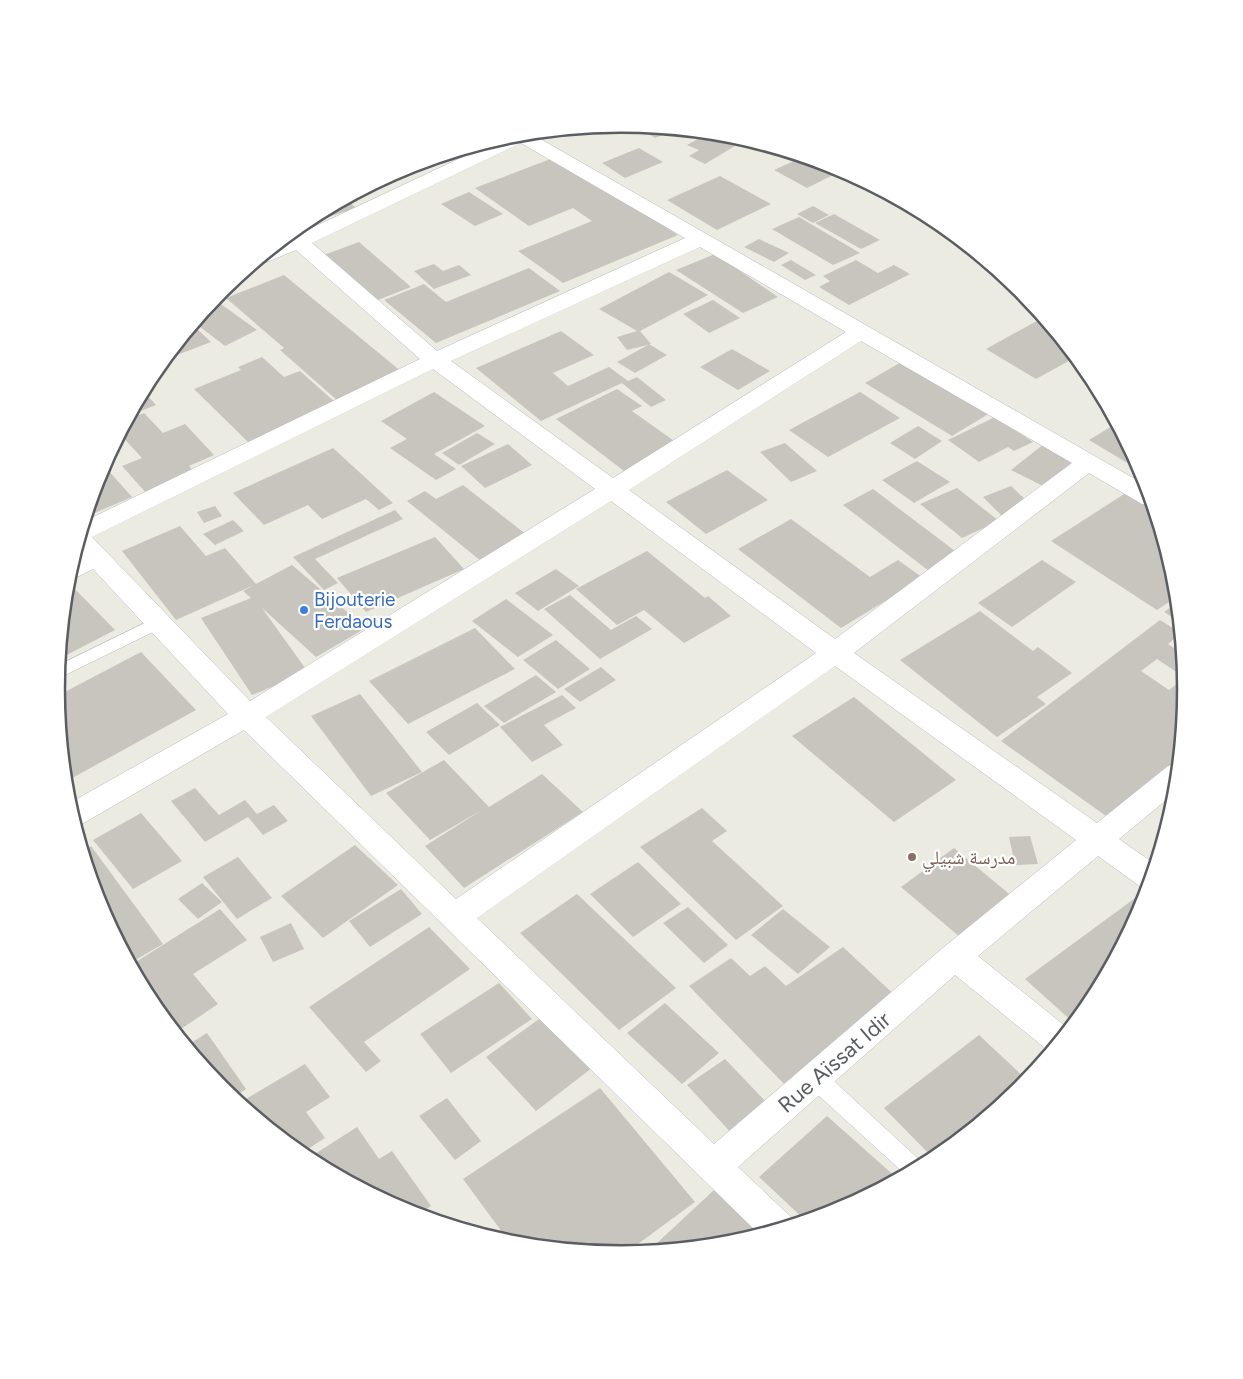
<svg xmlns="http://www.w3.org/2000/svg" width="1243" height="1379" viewBox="0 0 1243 1379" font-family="Figtree,'Noto Naskh Arabic',sans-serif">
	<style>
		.building { fill: #c8c5be }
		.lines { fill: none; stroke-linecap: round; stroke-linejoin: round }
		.service-casing { stroke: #b7b9bd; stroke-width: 1 }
		.minor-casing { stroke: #b7b9bd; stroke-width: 1 }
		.service { fill: #fff; fill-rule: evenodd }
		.minor { fill: #fff; fill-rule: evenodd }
		.shop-dot { fill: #3f7fe0; stroke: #fff; stroke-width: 2 }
		.education-dot { fill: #8d6e63; stroke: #fff; stroke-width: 2 }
		.labels { text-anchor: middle; stroke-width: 4.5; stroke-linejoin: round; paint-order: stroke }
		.shop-label { font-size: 19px; fill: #366cbe; stroke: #fff; text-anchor: start }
		.education-label { font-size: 19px; fill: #785e54; stroke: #fff; text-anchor: start }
		.near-street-label { font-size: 22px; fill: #5a5d61; stroke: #fff }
		.rim { fill: none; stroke: #5a5d61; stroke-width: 2.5 }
	</style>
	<rect width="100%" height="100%" fill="#ecebe1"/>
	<!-- building -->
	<path class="building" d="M635,126L663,128L669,132L655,138Z
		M708,133L728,135L743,141L705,164L689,156L699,150L687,145Z
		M639,148L663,162L625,178L602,163Z
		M803,157L821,162L839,172L807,188L774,170Z
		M553,158L609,194L613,192L678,235L563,283L518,251L592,221L573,208L529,226L475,188Z
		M720,176L771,204L717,230L667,200Z
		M469,192L503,214L475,226L441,204Z
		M346,199L356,208L310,223L307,220Z
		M813,206L829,215L813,223L797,214Z
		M834,214L880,240L861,249L815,223Z
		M799,217L860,253L833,265L772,229Z
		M759,239L789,253L774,262L744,247Z
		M359,242L411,287L373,302L321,256Z
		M715,254L778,297L743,313L676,270Z
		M791,260L816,275L805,280L781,265Z
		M856,260L878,273L894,265L910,274L849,305L819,287L830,281L823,276Z
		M434,264L443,271L459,265L471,275L434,289L414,271Z
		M529,268L560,291L436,343L384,300L424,284L446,302Z
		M669,272L708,295L640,331L651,344H649L667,355L635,373L617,362L648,345L627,350L617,337L637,331L599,309Z
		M284,275L402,372L338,401L280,350L284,348L226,298Z
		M713,300L740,318L709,333L683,314Z
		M218,302L257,330L225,346L195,323L208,307Z
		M1044,317L1076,357L1036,379L986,349Z
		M193,325L211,342L164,360L190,329Z
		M561,331L594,355L553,373L568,386L609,367L628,381L637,377L666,400L651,407L622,383L541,421L476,368Z
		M732,349L770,371L738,390L700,367Z
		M262,357L284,377L300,371L336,403L249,443L194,389L241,370L238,367Z
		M903,361L990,413L952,436L865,383Z
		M617,389L642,406L632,411L677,443L624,471L556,419Z
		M143,391L156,405L133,414L132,412Z
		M434,392L485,426L434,454L456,469L436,480L390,448L407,439L381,421Z
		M860,392L900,418L828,457L789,430Z
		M144,413L163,433L185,424L214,455L189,466L195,473L147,494L122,466L142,458L120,434L128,419Z
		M995,417L1033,442L1014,451L1008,447L979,462L948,440Z
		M1117,423L1144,473L1089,440Z
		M918,426L942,441L915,459L890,443Z
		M477,433L495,444L459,465L442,453Z
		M785,443L817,471L791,482L760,452Z
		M508,444L532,465L485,488L461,466Z
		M1044,444L1075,460L1043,486L1011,470Z
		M333,448L393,503L379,510L366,499L322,519L308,505L264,525L233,493Z
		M917,461L950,482L914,503L882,480Z
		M107,469L132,497L90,515L88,512L99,473Z
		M727,470L768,500L706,534L666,502Z
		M463,485L527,535L481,561L407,501L425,491L436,499Z
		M1011,486L1032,506L1003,517L983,497Z
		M957,488L999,521L962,538L920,504Z
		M873,489L959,554L929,571L843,505Z
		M1132,489L1152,501L1176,580L1178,596L1157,610L1051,541Z
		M215,506L222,516L204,523L197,512Z
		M395,510L403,519L315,559L338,583L324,590L293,557Z
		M791,519L870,577L898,560L923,578L841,628L738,549Z
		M233,520L244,531L215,545L203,534Z
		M180,526L206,556L225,548L256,584L292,565L366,628L316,657L262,608L308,672L252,695L201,618L251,598L243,591L254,585L176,620L122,551Z
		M435,537L464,569L366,612L337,578Z
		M647,551L705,598L708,596L731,616L684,643L644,610L617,625L576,589Z
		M1042,560L1076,582L1012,627L978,603Z
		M556,569L579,586L538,611L515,593Z
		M68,582L115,630L59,659L67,583Z
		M570,595L611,630L636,616L652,629L600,659L544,609Z
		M506,599L553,635L518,657L472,621Z
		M1178,602L1179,606L1180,622L1164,612Z
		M980,611L1033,651L1038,647L1072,673L1037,697L1046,704L997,737L900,660Z
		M1160,620L1181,633L1168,644L1183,654L1185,671L1181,675L1157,659L1141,671L1169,690L1186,677L1187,689L1179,766L1113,821L1001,741Z
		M475,628L515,669L408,724L369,681Z
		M556,640L590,669L558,689L523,660Z
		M141,652L196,710L65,782L57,696Z
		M601,667L616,680L580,702L564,689Z
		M536,675L556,692L504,723L484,706Z
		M360,694L422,772L371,796L311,716Z
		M562,695L576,708L544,725L563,745L532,762L500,727Z
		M854,697L956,780L894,822L792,736Z
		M477,703L500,725L449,755L426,732Z
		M444,760L489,807L542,774L583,812L464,888L425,846L482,810L430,840L386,793Z
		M195,788L219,815L245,800L257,814L274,805L288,821L263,835L248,817L205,842L171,801Z
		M702,808L727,831L712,841L783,906L736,940L640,847Z
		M141,813L182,861L133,889L93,840Z
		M1030,836L1038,864L1015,865L1009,837Z
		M355,845L398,885L323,938L281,896Z
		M91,846L163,944L130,963L99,906L83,851Z
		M954,848L1014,898L961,938L901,887Z
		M238,857L272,898L237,919L203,877Z
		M638,862L681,904L633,937L590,894Z
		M202,883L222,902L198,919L178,899Z
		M401,889L422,914L370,947L349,921Z
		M1142,893L1146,897L1144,906L1091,1004L1075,1024L1025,979Z
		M577,894L676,988L619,1030L520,933Z
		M688,907L728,945L704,963L663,923Z
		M220,909L247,940L193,974L218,1004L175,1033L151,1003L131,965Z
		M783,909L830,947L798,974L751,935Z
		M291,923L304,949L273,962L260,937Z
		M429,927L470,969L364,1042L381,1061L366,1072L309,1007Z
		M843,947L900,1000L785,1085L689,986L731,958L750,976L765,966L786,986Z
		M499,983L532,1019L451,1073L420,1034Z
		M665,1003L719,1053L682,1084L627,1033Z
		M542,1017L592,1068L536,1111L486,1057Z
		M207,1033L246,1089L232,1098L222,1089L186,1046Z
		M979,1035L1028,1081L1021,1089L935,1160L884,1108Z
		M725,1059L771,1107L734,1136L687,1085Z
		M305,1064L330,1097L306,1112L325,1138L300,1154L239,1103Z
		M600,1088L695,1202L623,1255L511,1244L463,1179Z
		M447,1098L481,1141L455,1160L419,1116Z
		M827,1116L898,1179L838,1212L806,1221L759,1177Z
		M357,1127L379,1159L392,1151L431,1206L417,1215L405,1212L307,1159Z
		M714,1190L762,1235L731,1244L663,1251L656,1244Z"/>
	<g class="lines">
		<defs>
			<path id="service" d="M157,617L163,619L165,623L163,627L57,679L59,665Z
				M815,1069L823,1071L925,1165L906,1175L807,1085L804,1078L807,1071Z"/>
			<path id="minor" d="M537,133L535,136L1147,486L1153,505L1142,504L1089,473L854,653L1097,823L1168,766L1178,763L1177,791L1119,839L1156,865L1149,889L1141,887L1098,856L978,956L1070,1030L1051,1053L955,975L738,1167L792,1218L795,1225L760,1235L244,730L82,824L75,826L68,804L228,714L93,569L79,576L67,578L74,558L80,555L76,551L85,521L420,359L296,250L267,262L255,263L296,229L301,233L503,138ZM521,143L685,238L437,351L312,243ZM700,247L846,332L613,478L451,361ZM861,341L1072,463L835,639L629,490ZM433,369L595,489L250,701L92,537ZM611,501L816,653L456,899L266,717ZM835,666L1076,840L944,947L714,1144L477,918Z"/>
		</defs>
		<!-- service casing -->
		<use href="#service" class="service-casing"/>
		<!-- minor casing -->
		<use href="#minor" class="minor-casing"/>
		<!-- service -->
		<use href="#service" class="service"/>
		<!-- minor -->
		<use href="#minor" class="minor"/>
	</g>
	<!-- markers -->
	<circle class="shop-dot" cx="304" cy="610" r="5"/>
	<circle class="education-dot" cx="912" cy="857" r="5"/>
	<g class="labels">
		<!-- shop labels -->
		<g class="shop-label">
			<text x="314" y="606">Bijouterie<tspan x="314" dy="22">Ferdaous</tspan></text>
		</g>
		<!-- education labels -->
		<g class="education-label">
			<text x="922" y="864">مدرسة شبيلي</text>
		</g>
		<!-- near-street labels -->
		<g class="near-street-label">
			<text transform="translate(834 1062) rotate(-41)" y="8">Rue Aïssat Idir</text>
		</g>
	</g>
	<!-- crop -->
	<path d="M0 0H1243V1379H0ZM65 689a556 556 0 1 1 1112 0a556 556 0 1 1-1112 0Z" fill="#fff" fill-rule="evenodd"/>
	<path class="rim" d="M65 689a556 556 0 1 1 1112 0a556 556 0 1 1-1112 0Z"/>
</svg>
